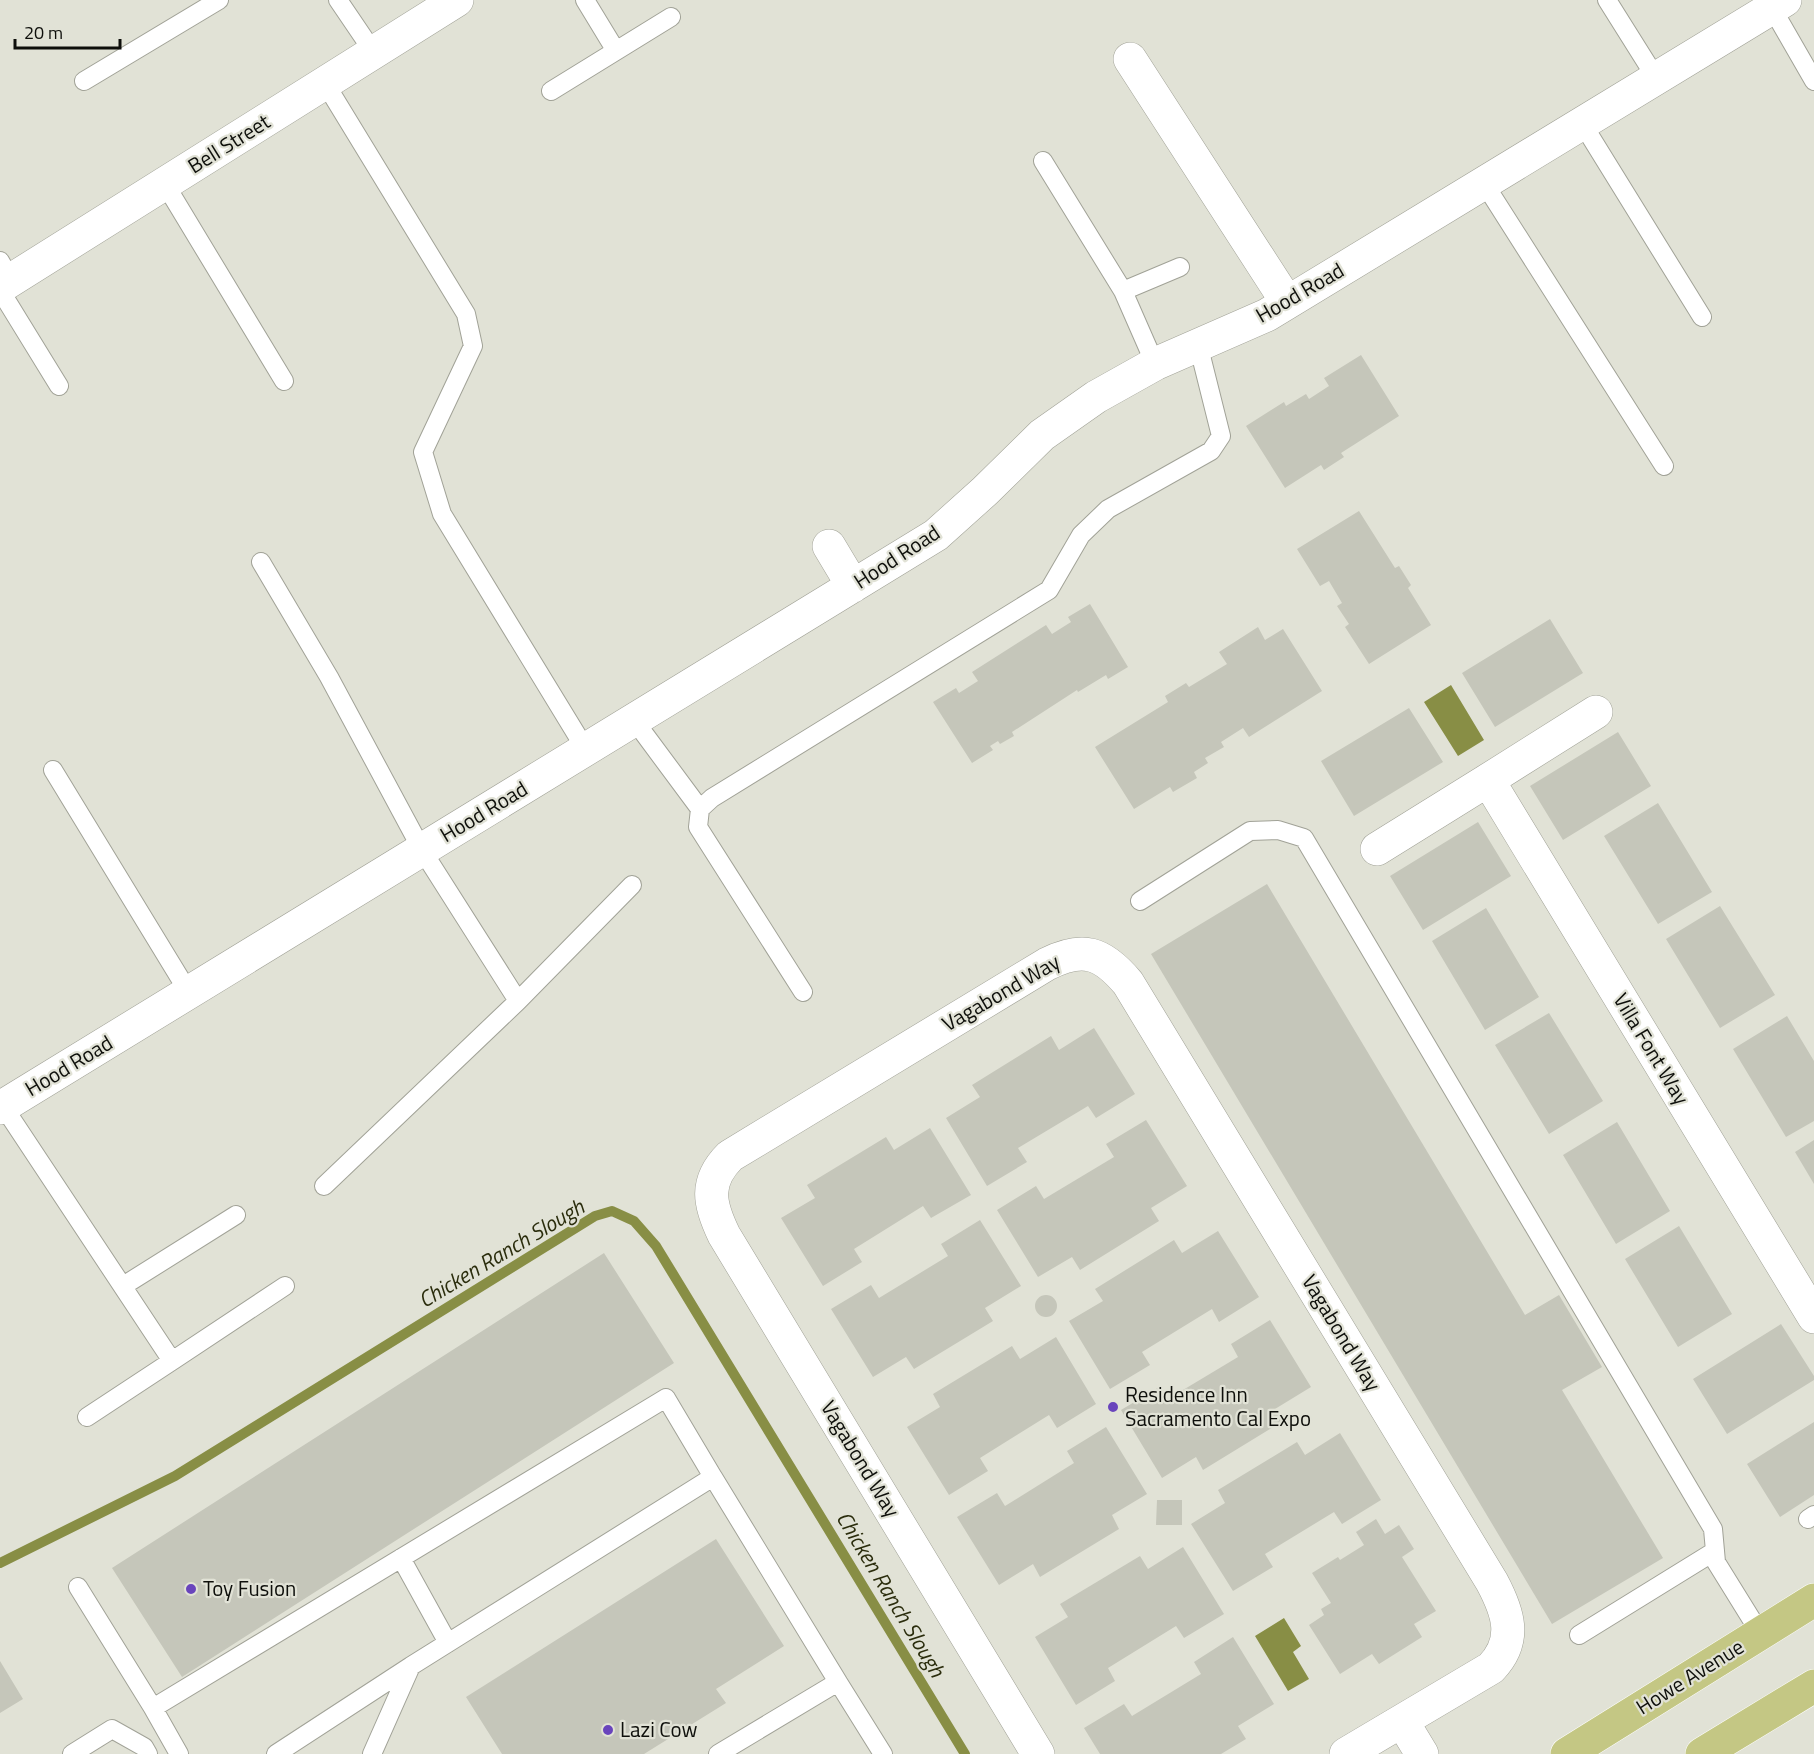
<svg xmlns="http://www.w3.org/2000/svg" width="1814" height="1754" viewBox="0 0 1814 1754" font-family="'Titillium Web',sans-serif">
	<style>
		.water { fill: #888e45 }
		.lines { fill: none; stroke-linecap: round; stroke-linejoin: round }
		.stream { stroke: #888e45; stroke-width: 10 }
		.building { fill: #c5c6ba }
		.service-casing { stroke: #a1a297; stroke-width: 20 }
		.minor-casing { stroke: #a1a297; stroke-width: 34 }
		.tertiary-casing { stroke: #a1a297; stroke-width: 34 }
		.primary-casing { stroke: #fff; stroke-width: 34 }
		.service { stroke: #fff; stroke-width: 18 }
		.minor { stroke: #fff; stroke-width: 33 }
		.tertiary { stroke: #fff; stroke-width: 33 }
		.primary { stroke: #c4c784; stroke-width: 33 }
		.poi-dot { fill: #6944bc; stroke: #e1e2d6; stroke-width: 2 }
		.labels { text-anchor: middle; stroke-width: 4.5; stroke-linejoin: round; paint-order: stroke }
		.street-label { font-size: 21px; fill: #0e0f0b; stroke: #e1e2d6 }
		.poi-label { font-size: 21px; fill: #0e0f0b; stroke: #e1e2d6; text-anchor: start }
		.water-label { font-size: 22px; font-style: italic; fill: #2b2d0d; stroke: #e1e2d6 }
	</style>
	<rect width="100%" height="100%" fill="#e1e2d6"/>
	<!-- water -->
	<path class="water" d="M1451,685L1484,740L1458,756L1424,702Z
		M1284,1618L1301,1646L1293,1652L1309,1679L1288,1691L1255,1636Z"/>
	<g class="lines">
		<!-- stream -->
		<path class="stream" d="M0,1563L175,1476L595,1216L612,1211L634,1221L656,1246L965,1754"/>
	</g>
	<!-- building -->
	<path class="building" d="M1361,355L1399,416L1341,453L1344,457L1324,470L1321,465L1285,488L1246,426L1284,402L1286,406L1306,394L1309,399L1329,386L1324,378Z
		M1359,511L1395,568L1399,566L1411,585L1408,588L1431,625L1369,664L1345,627L1349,624L1337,606L1342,603L1329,581L1320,586L1297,549Z
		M1090,604L1128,667L1108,679L1106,675L1078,692L1077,690L1012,732L1014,736L1000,744L998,741L990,746L993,750L972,763L933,702L956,688L959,693L978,681L972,672L1046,625L1052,634L1071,622L1068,617Z
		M1550,619L1583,673L1495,727L1462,673Z
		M1258,627L1265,640L1283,629L1322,691L1249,737L1243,728L1221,742L1224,747L1205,758L1208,763L1194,772L1197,778L1173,792L1170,787L1134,809L1095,747L1168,702L1165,696L1186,683L1189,687L1227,664L1219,652Z
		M1409,708L1443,762L1354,816L1321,761Z
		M1618,732L1651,786L1563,840L1530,786Z
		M1658,803L1712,892L1658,924L1604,836Z
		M1478,822L1511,876L1423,930L1390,876Z
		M1267,884L1525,1315L1559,1295L1602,1367L1562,1390L1663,1558L1552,1624L1151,954Z
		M1720,906L1775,995L1720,1028L1666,939Z
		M1486,908L1539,997L1485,1030L1432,941Z
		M1549,1013L1603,1101L1549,1134L1495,1045Z
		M1787,1016L1814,1061V1121L1786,1137L1733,1049Z
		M1094,1028L1135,1094L1096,1118L1088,1106L1018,1148L1027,1162L987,1186L946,1118L980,1097L972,1085L1051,1036L1059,1050Z
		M1146,1120L1187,1186L1151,1208L1159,1221L1080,1270L1072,1257L1038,1277L997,1210L1036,1186L1044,1199L1114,1157L1106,1144Z
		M1617,1122L1670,1211L1616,1244L1563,1155Z
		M930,1128L971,1195L931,1218L923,1206L854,1249L862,1262L823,1286L781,1218L815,1198L807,1185L886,1137L894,1150Z
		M1814,1140V1184L1795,1152Z
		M980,1220L1021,1286L985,1308L993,1321L914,1369L906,1357L873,1377L831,1309L871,1285L879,1298L948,1256L941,1244Z
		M1679,1226L1732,1314L1678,1347L1625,1259Z
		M1218,1231L1259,1297L1219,1322L1212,1309L1142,1352L1150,1365L1110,1389L1069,1321L1103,1301L1095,1289L1174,1240L1182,1253Z
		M604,1253L674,1363L182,1677L112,1568Z
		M1035 1306a11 11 0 1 1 22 0a11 11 0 1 1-22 0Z
		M1270,1320L1311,1387L1275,1409L1283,1421L1203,1470L1196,1457L1162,1478L1121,1410L1161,1386L1168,1399L1238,1357L1231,1344Z
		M1781,1324L1814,1376V1380L1727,1434L1693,1379Z
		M1056,1337L1096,1404L1057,1428L1049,1415L980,1458L988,1471L949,1495L907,1427L940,1407L933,1394L1012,1346L1020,1359Z
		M1814,1422V1495L1780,1517L1747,1464Z
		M1106,1427L1147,1494L1112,1515L1119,1529L1040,1577L1033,1564L999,1585L957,1517L997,1493L1005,1506L1074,1463L1067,1451Z
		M1340,1433L1381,1500L1342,1524L1334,1512L1265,1554L1273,1567L1233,1591L1191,1524L1225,1503L1218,1490L1297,1442L1305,1455Z
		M1157,1500H1182V1525H1156Z
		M1376,1519L1385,1534L1399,1525L1414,1549L1402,1557L1436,1611L1414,1624L1422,1637L1379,1664L1372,1654L1340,1674L1309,1625L1324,1615L1321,1609L1331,1603L1312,1573L1338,1557L1340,1560L1364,1545L1356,1532Z
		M716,1539L784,1646L716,1689L726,1703L644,1754H502L466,1697Z
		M1183,1547L1224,1614L1184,1638L1176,1626L1108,1668L1115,1681L1076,1705L1035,1637L1068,1617L1060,1604L1140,1556L1148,1569Z
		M1233,1637L1274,1704L1238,1726L1246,1739L1221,1754H1100L1084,1728L1124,1704L1132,1716L1201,1674L1194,1662Z
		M0,1661L23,1699L0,1713Z"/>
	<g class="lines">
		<defs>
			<path id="service" d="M338,0L374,53
				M585,0L616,51
				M1607,0L1656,78
				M1772,8L1814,81
				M84,81L219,0
				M325,83L466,314L473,346L423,452L442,514L586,750
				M551,91L671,17
				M1582,123L1702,317
				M1043,161L1123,291L1155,364
				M1484,183L1664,466
				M165,184L284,381
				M0,261L11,280
				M0,290L59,386
				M1123,291L1180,267
				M261,562L329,677L422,850L518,1001L324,1186
				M634,720L700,809
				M53,770L189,993
				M1140,901L1250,831L1278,830L1304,838L1713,1529L1716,1562L1760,1633
				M803,992L698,827L700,809L712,798L1049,590L1081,535L1108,509L1211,451L1221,436L1198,344
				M518,1001L632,885
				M2,1099L3,1106L172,1361L87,1417
				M123,1286L236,1215
				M172,1361L285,1286
				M713,1477L838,1682
				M1808,1519L1814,1515
				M401,1558L448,1643
				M78,1587L153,1708
				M1579,1635L1715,1551
				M72,1754L112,1729L144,1747L148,1754
				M179,1754L153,1708L666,1398L713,1477L411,1666L372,1754
				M276,1754L411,1666
				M718,1754L838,1682L883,1754"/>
			<path id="minor" d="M1130,59L1287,302
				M829,546L853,586
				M1596,712L1488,780L1814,1317
				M1377,849L1488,780
				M0,1108L936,535L985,491L1042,435L1096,397L1155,364L1267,315L1785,0
				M1402,1721L1422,1754
				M1038,1754L724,1235C709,1204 704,1182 730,1156L1047,964C1083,946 1102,952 1128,983L1492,1582C1508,1612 1518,1640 1491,1668L1346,1754"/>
			<path id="tertiary" d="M0,287L457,0"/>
			<path id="primary" d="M1567,1754L1814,1600
				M1702,1754L1814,1686"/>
		</defs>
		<!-- service casing -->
		<use href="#service" class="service-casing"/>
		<!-- minor casing -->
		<use href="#minor" class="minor-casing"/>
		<!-- tertiary casing -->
		<use href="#tertiary" class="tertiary-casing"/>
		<!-- primary casing -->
		<use href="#primary" class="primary-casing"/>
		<!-- service -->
		<use href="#service" class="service"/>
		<!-- minor -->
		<use href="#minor" class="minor"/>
		<!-- tertiary -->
		<use href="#tertiary" class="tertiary"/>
		<!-- primary -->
		<use href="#primary" class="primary"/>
	</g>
	<!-- markers -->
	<g class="poi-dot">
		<circle cx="1113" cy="1407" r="6"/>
		<circle cx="191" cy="1589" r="6"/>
		<circle cx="608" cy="1730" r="6"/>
	</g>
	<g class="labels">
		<!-- street labels -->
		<g class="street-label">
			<text transform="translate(229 144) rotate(-32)" y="7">Bell Street</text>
			<text transform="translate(1300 293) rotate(-30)" y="7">Hood Road</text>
			<text transform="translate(897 557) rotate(-33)" y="7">Hood Road</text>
			<text transform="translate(484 812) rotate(-31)" y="7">Hood Road</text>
			<text transform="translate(1001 993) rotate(-30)" y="7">Vagabond Way</text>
			<text transform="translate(1651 1049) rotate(59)" y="7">Villa Font Way</text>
			<text transform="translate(69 1066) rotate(-31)" y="7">Hood Road</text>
			<text transform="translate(1341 1333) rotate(59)" y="7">Vagabond Way</text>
			<text transform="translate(860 1459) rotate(59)" y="7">Vagabond Way</text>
			<text transform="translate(1690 1677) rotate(-32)" y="7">Howe Avenue</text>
		</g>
		<!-- poi labels -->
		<g class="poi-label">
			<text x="1125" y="1402">Residence Inn<tspan x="1125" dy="24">Sacramento Cal Expo</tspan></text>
			<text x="203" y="1596">Toy Fusion</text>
			<text x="620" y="1737">Lazi Cow</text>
		</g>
		<!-- water labels -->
		<g class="water-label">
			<text transform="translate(501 1253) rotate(-31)" y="8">Chicken Ranch Slough</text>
			<text transform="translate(891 1594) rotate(59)" y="8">Chicken Ranch Slough</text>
		</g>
	</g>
	<!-- scale -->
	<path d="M15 39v9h105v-9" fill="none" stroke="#0e0f0b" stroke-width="3"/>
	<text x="24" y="39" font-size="18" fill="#0e0f0b" stroke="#e1e2d6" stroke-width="4.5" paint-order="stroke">20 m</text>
</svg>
